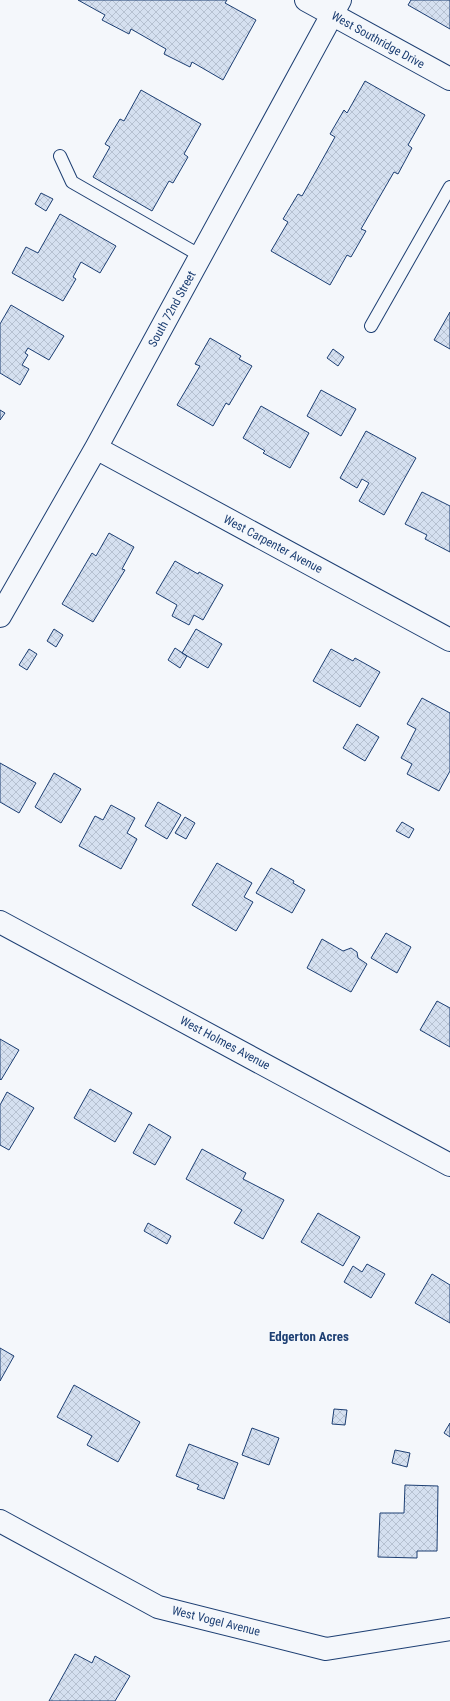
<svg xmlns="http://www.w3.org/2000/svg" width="450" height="1701" viewBox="0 0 450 1701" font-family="'Roboto Condensed',sans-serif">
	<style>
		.building { fill: url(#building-cross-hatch); stroke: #1d3f73 }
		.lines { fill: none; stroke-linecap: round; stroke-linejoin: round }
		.lane-casing { stroke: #1d3f73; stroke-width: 14 }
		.street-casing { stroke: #1d3f73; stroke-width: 24 }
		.lane { stroke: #f4f7fb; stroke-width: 12 }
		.street { stroke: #f4f7fb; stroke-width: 22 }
		.labels { text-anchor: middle; stroke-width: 3; stroke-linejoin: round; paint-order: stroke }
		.street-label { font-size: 12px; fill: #1d3f73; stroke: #f4f7fb }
		.neighbourhood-label { font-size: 13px; font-weight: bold; fill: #1d3f73; stroke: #f4f7fb }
	</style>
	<defs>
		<pattern id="building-cross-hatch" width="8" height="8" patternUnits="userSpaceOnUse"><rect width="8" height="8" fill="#d5e0f0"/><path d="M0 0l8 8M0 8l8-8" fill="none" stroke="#b6c1d1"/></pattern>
	</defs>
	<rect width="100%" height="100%" fill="#f4f7fb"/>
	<!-- building -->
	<path class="building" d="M78,0H227L225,3L256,20L223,80L192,62L190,67L164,54L166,49L131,29L129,34L102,20L105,15Z
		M411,0H450V29L408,5Z
		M365,81L425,115L408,145L412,148L398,174L394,172L361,229L366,231L351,257L347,255L330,285L271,251L288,222L283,219L298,194L302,196L335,137L330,134L344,110L347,113Z
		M141,90L201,124L184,154L188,157L173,183L169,181L152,211L93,177L110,147L105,144L120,119L124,121Z
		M41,193L53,199L46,211L35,204Z
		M60,214L116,246L100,273L81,262L73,277L76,279L63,301L12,273L26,247L38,253Z
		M11,305L64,336L49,360L28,348L25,353L28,355L22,365L29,369L20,385L0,373V324Z
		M450,312V349L434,340Z
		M210,338L241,356L239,359L252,366L229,405L226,403L213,426L177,405L200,366L195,364Z
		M333,349L344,357L338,366L327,358Z
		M321,390L356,409L341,436L307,416Z
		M261,406L309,433L290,468L263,453L265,451L243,438Z
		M0,410L5,413L0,420Z
		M366,431L416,458L384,515L359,501L369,483L362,479L357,488L340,478Z
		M422,492L450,506V552L425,539L427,535L405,524Z
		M109,533L134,547L122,569L125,570L93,622L62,604L92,553L96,556Z
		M175,561L198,574L199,572L223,585L203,620L194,615L189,625L172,616L177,605L156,593Z
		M54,629L63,635L56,647L47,641Z
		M196,629L222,644L208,668L182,653Z
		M175,648L187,656L180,668L168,660Z
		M29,649L37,654L27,670L19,665Z
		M331,649L353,661L355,658L380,672L360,707L313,681Z
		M422,698L450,713V771L439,791L407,774L412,764L401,758L416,729L407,724Z
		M357,724L379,737L365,761L343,748Z
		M0,763L36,783L19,813L0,802Z
		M54,773L81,789L61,823L35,807Z
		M158,802L181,815L167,839L145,826Z
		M111,805L135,818L127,833L137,839L121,869L79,846L95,816L103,820Z
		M185,817L195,823L186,839L175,833Z
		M402,822L414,829L409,838L396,831Z
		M217,863L252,883L244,897L253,902L236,931L192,905Z
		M271,868L294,881L293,883L305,890L292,913L256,893Z
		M386,933L411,947L397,973L371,958Z
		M322,939L343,951L351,948L357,952L358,958L367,964L351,992L307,968Z
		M437,1001L450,1008V1047L420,1030Z
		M0,1039L19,1050L1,1080L0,1079Z
		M90,1089L132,1113L115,1142L74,1118Z
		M7,1092L34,1108L9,1150L0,1145V1105Z
		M149,1124L171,1137L155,1165L133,1153Z
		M202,1149L246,1173L243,1179L284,1200L263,1239L234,1223L242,1210L186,1179Z
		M318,1213L360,1237L343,1266L301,1242Z
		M148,1223L171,1236L167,1244L144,1231Z
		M367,1264L385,1274L371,1298L344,1282L353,1266L362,1272Z
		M432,1274L450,1285V1323L415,1303Z
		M0,1348L14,1356L0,1381Z
		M74,1385L140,1422L118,1462L87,1445L92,1436L57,1417Z
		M334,1409L347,1410L345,1425L332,1424Z
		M450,1423V1437L444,1433Z
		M252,1428L279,1438L269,1465L242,1455Z
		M189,1444L238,1463L224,1499L197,1489L199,1485L176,1476Z
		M395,1450L410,1453L407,1467L392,1463Z
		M405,1485L438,1486L437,1551H417V1558L378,1557L380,1513H404Z
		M75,1654L92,1663L95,1656L130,1676L115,1701H49Z"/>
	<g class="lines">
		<defs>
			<path id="lane" d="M60,156L72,182L201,256
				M371,326L450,187"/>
			<path id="street" d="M306,0L450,79
				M96,448L450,640
				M0,616L96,448L340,0
				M0,922L450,1165
				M0,1521L158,1607L326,1649L450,1629"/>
		</defs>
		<!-- lane casing -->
		<use href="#lane" class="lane-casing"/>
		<!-- street casing -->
		<use href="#street" class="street-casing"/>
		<!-- lane -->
		<use href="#lane" class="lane"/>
		<!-- street -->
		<use href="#street" class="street"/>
	</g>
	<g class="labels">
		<!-- street labels -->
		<g class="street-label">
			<text transform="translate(378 40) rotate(29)" y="4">West Southridge Drive</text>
			<text transform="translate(172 309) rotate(-61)" y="4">South 72nd Street</text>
			<text transform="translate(273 544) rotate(28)" y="4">West Carpenter Avenue</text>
			<text transform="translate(225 1043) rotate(28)" y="4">West Holmes Avenue</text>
			<text transform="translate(216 1621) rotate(14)" y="4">West Vogel Avenue</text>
		</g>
		<!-- neighbourhood labels -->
		<g class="neighbourhood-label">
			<text x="309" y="1341">Edgerton Acres</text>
		</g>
	</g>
</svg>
